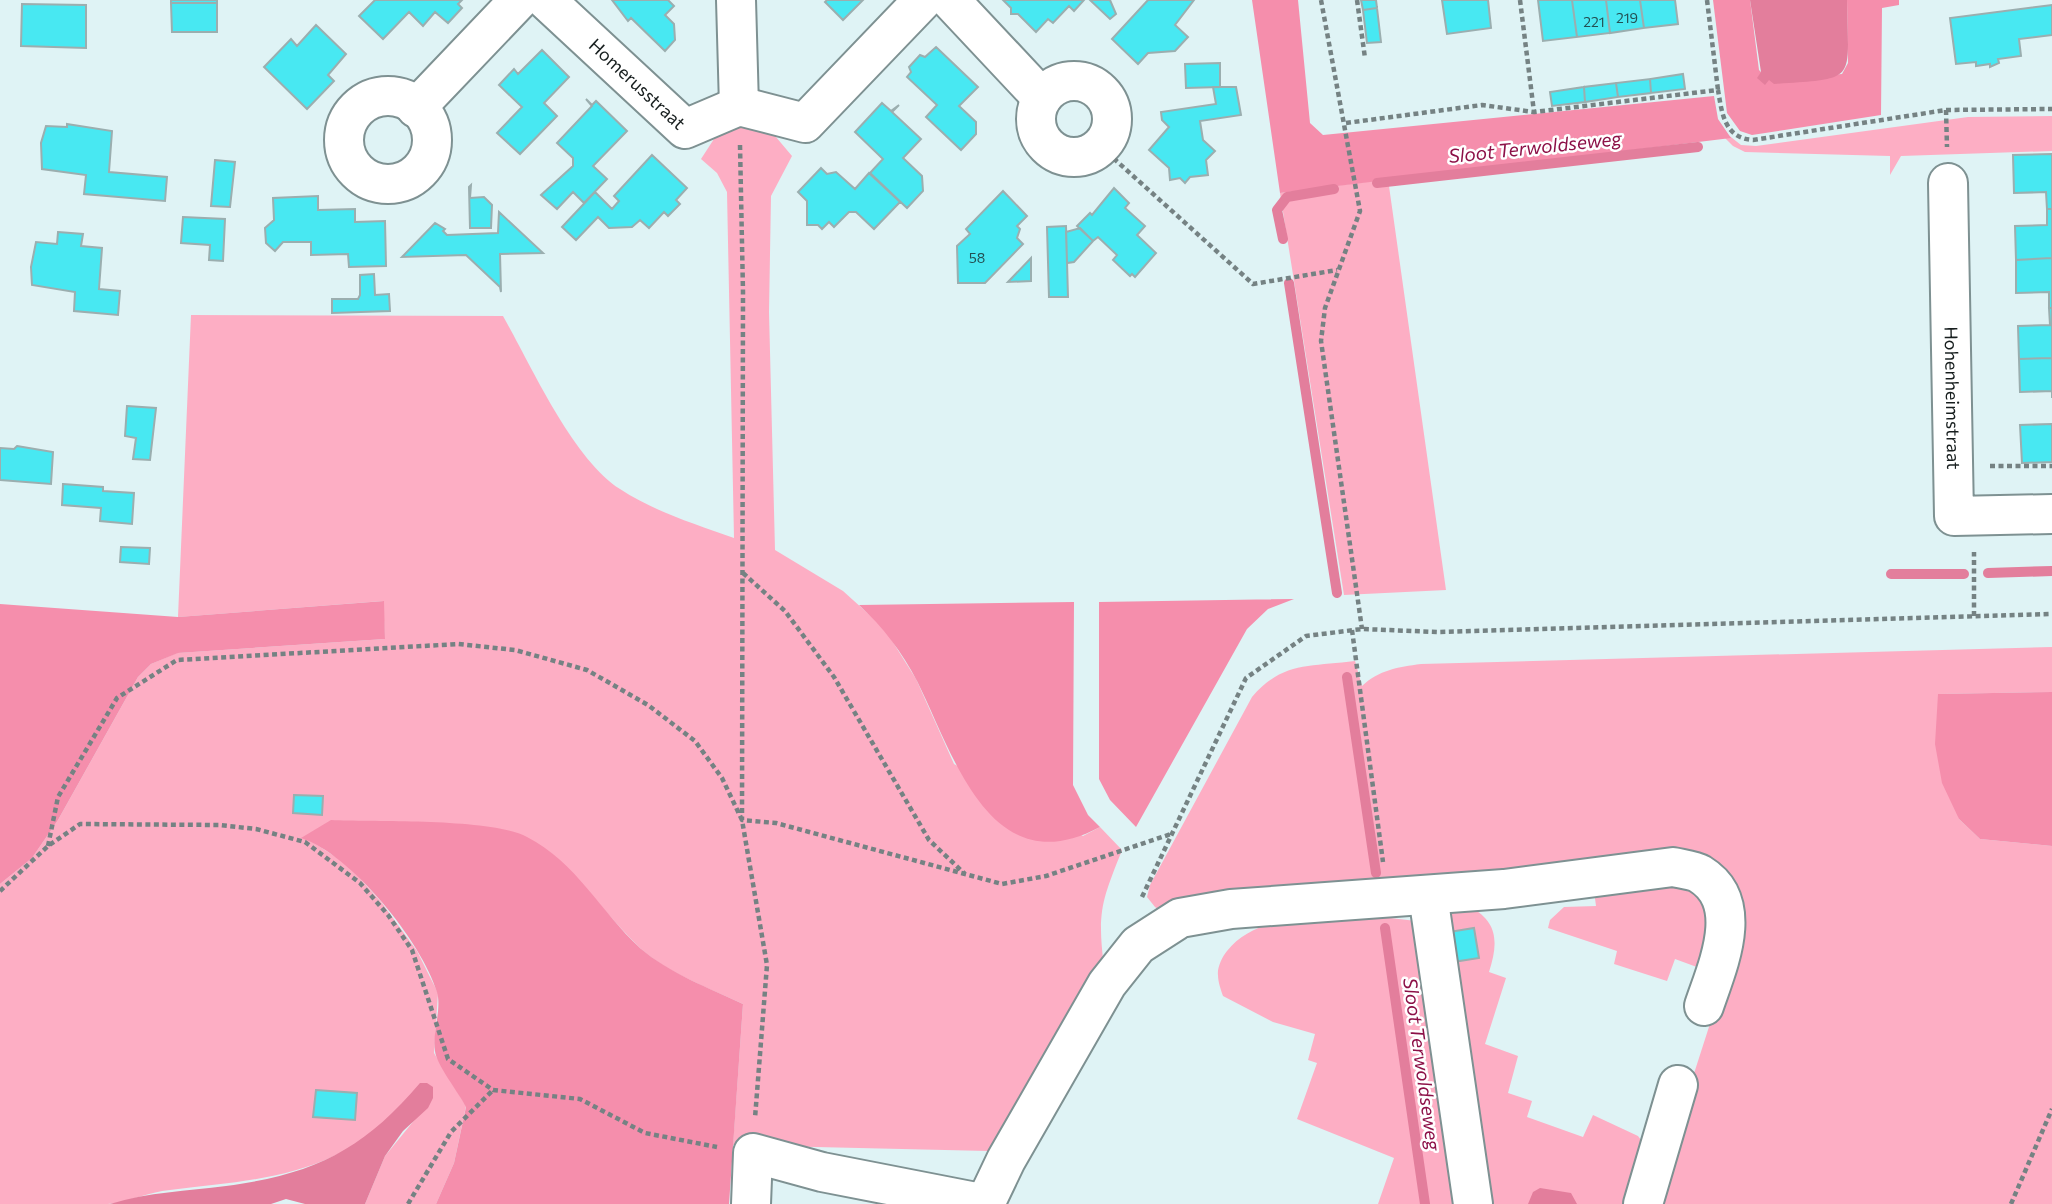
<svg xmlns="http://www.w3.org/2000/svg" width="2052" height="1204" viewBox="0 0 2052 1204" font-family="Commissioner,sans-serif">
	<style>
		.green { fill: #fdaec4 }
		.forest { fill: #f58eac }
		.water { fill: #e37e9c }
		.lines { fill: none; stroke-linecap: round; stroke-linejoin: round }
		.stream { stroke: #e37e9c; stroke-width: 10 }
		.building { fill: #48e8f2; stroke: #9baeaf; stroke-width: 2 }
		.minor-casing { stroke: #7e9192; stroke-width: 42 }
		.path { stroke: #758283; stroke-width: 4.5; stroke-dasharray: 5 3.5; stroke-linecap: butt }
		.minor { stroke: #fff; stroke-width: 38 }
		.labels { text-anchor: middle; stroke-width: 5; stroke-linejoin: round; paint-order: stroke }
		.number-label { font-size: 14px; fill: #235053 }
		.street-label { font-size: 18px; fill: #171e1e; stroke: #fff }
		.water-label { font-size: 19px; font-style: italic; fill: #8c1047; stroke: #fff }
	</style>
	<rect width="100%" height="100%" fill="#dff3f5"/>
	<!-- green -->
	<path class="green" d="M2052,116V151L1901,156L1890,175V156L1745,152L1733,146L1719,132L1722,130L1741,145L1756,146L1968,117Z
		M760,118L792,156L771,196L769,312L775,550L843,591L884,628L916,679L954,764L1083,836L1100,827L1122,850C1102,901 1097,911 1104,967L1083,993L988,1151L733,1145L743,1004C709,988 667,973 639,947C608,917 584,882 551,853L311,841L348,865L382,903L417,951L438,993L434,1053L466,1106L454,1163L436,1204H365L385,1156L421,1112L405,1102C338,1177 262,1179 170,1190C149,1192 128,1202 108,1204C72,1204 35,1204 0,1204V884L32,858L58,820L138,677L151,664L177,653L385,639L383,601L178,617L191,315L503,316C532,367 572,458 620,489C655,512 695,524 734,538L727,192L717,173L701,159L725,122Z
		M1388,179L1446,590L1344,595L1280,193Z
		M2052,647V692L1938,694L1959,819L1980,839L2052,846V1204H1652L1726,974L1719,874L1164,913L1155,907L1147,897L1150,885L1252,697C1283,661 1310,667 1355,661L1362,686C1379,670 1398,667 1421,664Z
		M1674,876L1711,900L1705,970L1675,959L1667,981L1614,964L1617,951L1548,928L1550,920L1564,907L1596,906L1593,883Z
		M1470,907C1499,922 1498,944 1489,972L1506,978L1485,1044L1518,1056L1508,1093L1532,1101L1527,1117L1583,1137L1593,1115L1638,1136L1647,1148L1630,1204H1483L1444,912Z
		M1390,918L1425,922L1463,1204H1378L1394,1158L1297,1119L1317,1063L1308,1060L1315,1034L1273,1022L1223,996C1221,990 1218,982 1218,975C1217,968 1222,957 1227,951C1262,907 1339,919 1390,918Z"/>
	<!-- forest -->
	<path class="forest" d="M1252,0H1298L1310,123L1323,135L1714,96L1718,119L1731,138L1280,193Z
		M1713,0H1750L1759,70L1769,80L1842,74L1848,63L1847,0H1899V5L1882,8L1881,115L1752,135L1740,131L1727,113Z
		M1294,599L1268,609L1247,629L1136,827L1110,800L1099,779V602Z
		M384,601L385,639L178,653L151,664L138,677L58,820L32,858L0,884V604L178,617Z
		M1074,602L1073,785L1088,815L1100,827C990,886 954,755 917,681C902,652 883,627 859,605Z
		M2052,692V846L1980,839L1959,819L1942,783L1935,744L1938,694Z
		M331,820C376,822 492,818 527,837C576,862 601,912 640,948C669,973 709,988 743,1004L729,1204H436L454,1163L466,1107C459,1093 436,1064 435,1051C432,1032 442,1010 437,992C422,942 351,854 301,838Z"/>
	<!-- water -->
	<path class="water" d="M1750,0H1847C1848,83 1859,78 1774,84L1769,80L1765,85L1757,78L1761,72Z
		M420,1083H427L433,1087V1098L428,1108L403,1131L385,1156L365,1204H305L286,1199L271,1204H110C149,1192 187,1191 226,1186C315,1174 363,1150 420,1083Z
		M1540,1188L1571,1193L1577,1204H1528L1533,1192Z"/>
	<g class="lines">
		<!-- stream -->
		<path class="stream" d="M1377,183L1698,147
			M1283,239L1277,210L1287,197L1334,189
			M1289,283L1337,593
			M1988,573L2052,571
			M1891,574H1964
			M1347,677L1376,873
			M1385,928L1425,1204"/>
	</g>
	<!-- building -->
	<path class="building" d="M171,0H217V3H171Z
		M375,0H462L458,4L462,8L448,23L435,12L423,26L409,12L383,39L359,16Z
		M612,0H668L674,6L665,15L674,24L675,40L665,51L631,18L628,21Z
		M827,0H863L843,20L825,2Z
		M1003,0H1084L1074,11L1069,6L1053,23L1048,19L1036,32L1018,14H1011V8Z
		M1090,0H1110L1116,14L1110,19Z
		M1148,0H1194L1175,25L1188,37L1175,51L1148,53L1138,64L1112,39Z
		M1361,0H1376L1377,8L1363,10Z
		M1442,0H1488L1491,28L1447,34Z
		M1538,0H1572L1577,37L1543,41Z
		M1572,0H1606L1610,33L1577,37Z
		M1606,0H1640L1644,28L1610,33Z
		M1640,0H1675L1678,24L1644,28Z
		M171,3H217V32H172Z
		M22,4L86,5V48L21,46Z
		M2052,5V35L2019,39L2021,56L1998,59L1999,63L1990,67V64L1976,66V62L1956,64L1950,18Z
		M1377,8L1381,42L1367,43L1363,10Z
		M316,25L346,54L328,75L334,81L307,109L264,67L291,39L297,46Z
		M936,47L978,87L959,106L976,122V134L961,150L926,117L937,105L907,77L911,72L909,67L920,55L925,57Z
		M542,50L569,77L544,103L557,116L520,154L497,133L522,107L499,85L514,69L518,74Z
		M1220,63V87L1186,88L1185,64Z
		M1683,74L1685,89L1651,93L1650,79Z
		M1650,79L1651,93L1618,97L1616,83Z
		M1616,83L1618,97L1585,102L1584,87Z
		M1213,87H1236L1241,115L1200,121L1203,140L1215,151L1206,160L1208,175L1190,177L1185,183L1180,178L1170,180L1169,168L1149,150L1169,127L1162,120L1161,112L1216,104Z
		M1584,87L1585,102L1552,106L1550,92Z
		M586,99L592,105L596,101L627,131L593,166L607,179L584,203L573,192L557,209L541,195L573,166V158L557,143L592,106Z
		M882,103L891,111L899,105L892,112L921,139L903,158L922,176L923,191L907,208L870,173L883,159L855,132Z
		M67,124L112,131L109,172L167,177L165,201L84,194L86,175L42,169L41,143L46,126L67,127Z
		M2052,154V209H2047L2046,192L2014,193L2013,155Z
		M652,155L687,188L676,200L680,204L668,216L664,212L649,228L640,220L632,227L609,228L598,217L576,240L562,227L595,192L612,209L619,201L614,196Z
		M215,160L235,162L230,207L211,206Z
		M821,168L827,174L836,172L855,189L869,173L900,202L874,229L856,212H849L834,227L829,222L822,229L818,225H807V201L798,192Z
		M471,185L470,198L484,197L492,205L491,228H470L469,187Z
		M1114,188L1129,203L1125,208L1145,226L1137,235L1156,253L1135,277L1132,274L1130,276L1113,260L1117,255L1098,237L1093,241L1077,226L1090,213L1092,215Z
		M1003,191L1027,216L1017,226L1020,229L1017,238L1023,244L985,283H958L957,246L970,234L966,229Z
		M318,196V210L355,209V222L385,221L386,266L349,267L348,254L311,255V242H283L275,251L266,243L265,228L274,220L273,198Z
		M2047,209H2052V258L2016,260L2015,226L2047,225Z
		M499,212L543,253L500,254L501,292L500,287L466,255L402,257L435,223L445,229L443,231L447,235L498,233Z
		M183,217L225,219L223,261L209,260L210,245L181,243Z
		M1066,226L1068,297H1049L1047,227Z
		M1080,228L1093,241L1074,262L1067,263L1066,232Z
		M58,232L83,234L81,246L102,248L99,289L120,291L118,315L74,311L75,292L32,285L31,267L36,242L57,244Z
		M1031,258V281L1008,282Z
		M2052,258V308H2049V292L2016,293V260Z
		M374,274L375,295L389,294L390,311L332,313V299H358L360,295V275Z
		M2049,308H2052V358L2019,359L2018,326L2050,325Z
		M2052,358V398V391L2020,392L2019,359Z
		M127,406L156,408L150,460L133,459L136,438L125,436Z
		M2052,424V462L2022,463L2020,425Z
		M17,446L53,452L51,484L0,480V448L14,449Z
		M63,484L103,487V491L134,493L132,524L100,521L101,508L62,505Z
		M121,547L150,548L149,564L120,562Z
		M294,795L323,796L322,815L293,813Z
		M1474,928L1479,958L1453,962L1449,932Z
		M316,1090L357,1093L355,1120L313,1117Z"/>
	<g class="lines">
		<defs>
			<g id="minor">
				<path id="s1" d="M546,0L685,129L739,106L805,123L923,0"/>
				<path d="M736,0L739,106"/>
				<path d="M950,0L1042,98"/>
				<circle cx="1074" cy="119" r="38"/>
				<circle cx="388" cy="140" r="44"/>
				<path d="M416,108L519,0"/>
				<path id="s2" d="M1948,183L1954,516L2052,514"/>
				<path d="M1428,895L1473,1204"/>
				<path d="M986,1202L1006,1160L1107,984L1138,945L1180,918L1231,909L1504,889L1673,867C1681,869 1693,870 1700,874C1747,903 1717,967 1704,1006"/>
				<path d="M751,1204L753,1153L822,1172L986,1204"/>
				<path d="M1643,1204L1678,1085"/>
			</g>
		</defs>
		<!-- minor casing -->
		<use href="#minor" class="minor-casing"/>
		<!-- path -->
		<path class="path" d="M1321,0L1360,211L1325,308L1321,341L1362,629
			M1357,0L1365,58
			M1520,0L1534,112L1718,90C1722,113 1724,138 1753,140L1946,110L2052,109
			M1707,0L1718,90
			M1946,110L1947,147
			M1346,123L1482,105L1534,112
			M740,145L743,292L742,820L776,823L1002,884L1046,876L1171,834
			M1101,147L1253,284L1337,270
			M1990,466H2052
			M743,573L785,611L834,677L929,840L965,874
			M1974,616V552
			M1352,630L1383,862
			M48,846L58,797L117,698L177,660L458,644L515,650L587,670L648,705L695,741L722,778L742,820L767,965L755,1118
			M0,891L48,846L80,824L219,825L256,829L305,842L360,883L388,915L412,950L448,1059L493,1090L580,1099L645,1133L717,1147
			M1142,897L1246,678L1306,636L1362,629L1437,632L2052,614
			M408,1204L451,1132L493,1090
			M2011,1204L2052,1109"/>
		<!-- minor -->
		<use href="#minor" class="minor"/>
	</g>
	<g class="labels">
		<!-- number labels -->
		<g class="number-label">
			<text x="1627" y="23">219</text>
			<text x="1594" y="27">221</text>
			<text x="977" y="263">58</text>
		</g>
		<!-- street labels -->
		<g class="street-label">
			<text dy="6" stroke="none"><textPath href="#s1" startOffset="124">Homerusstraat</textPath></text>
			<text dy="6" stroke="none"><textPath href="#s2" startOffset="215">Hohenheimstraat</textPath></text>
		</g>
		<!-- water labels -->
		<g class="water-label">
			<text transform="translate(1535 147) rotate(-6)" y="7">Sloot Terwoldseweg</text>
			<text transform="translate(1422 1064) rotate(82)" y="7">Sloot Terwoldseweg</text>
		</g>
	</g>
</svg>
